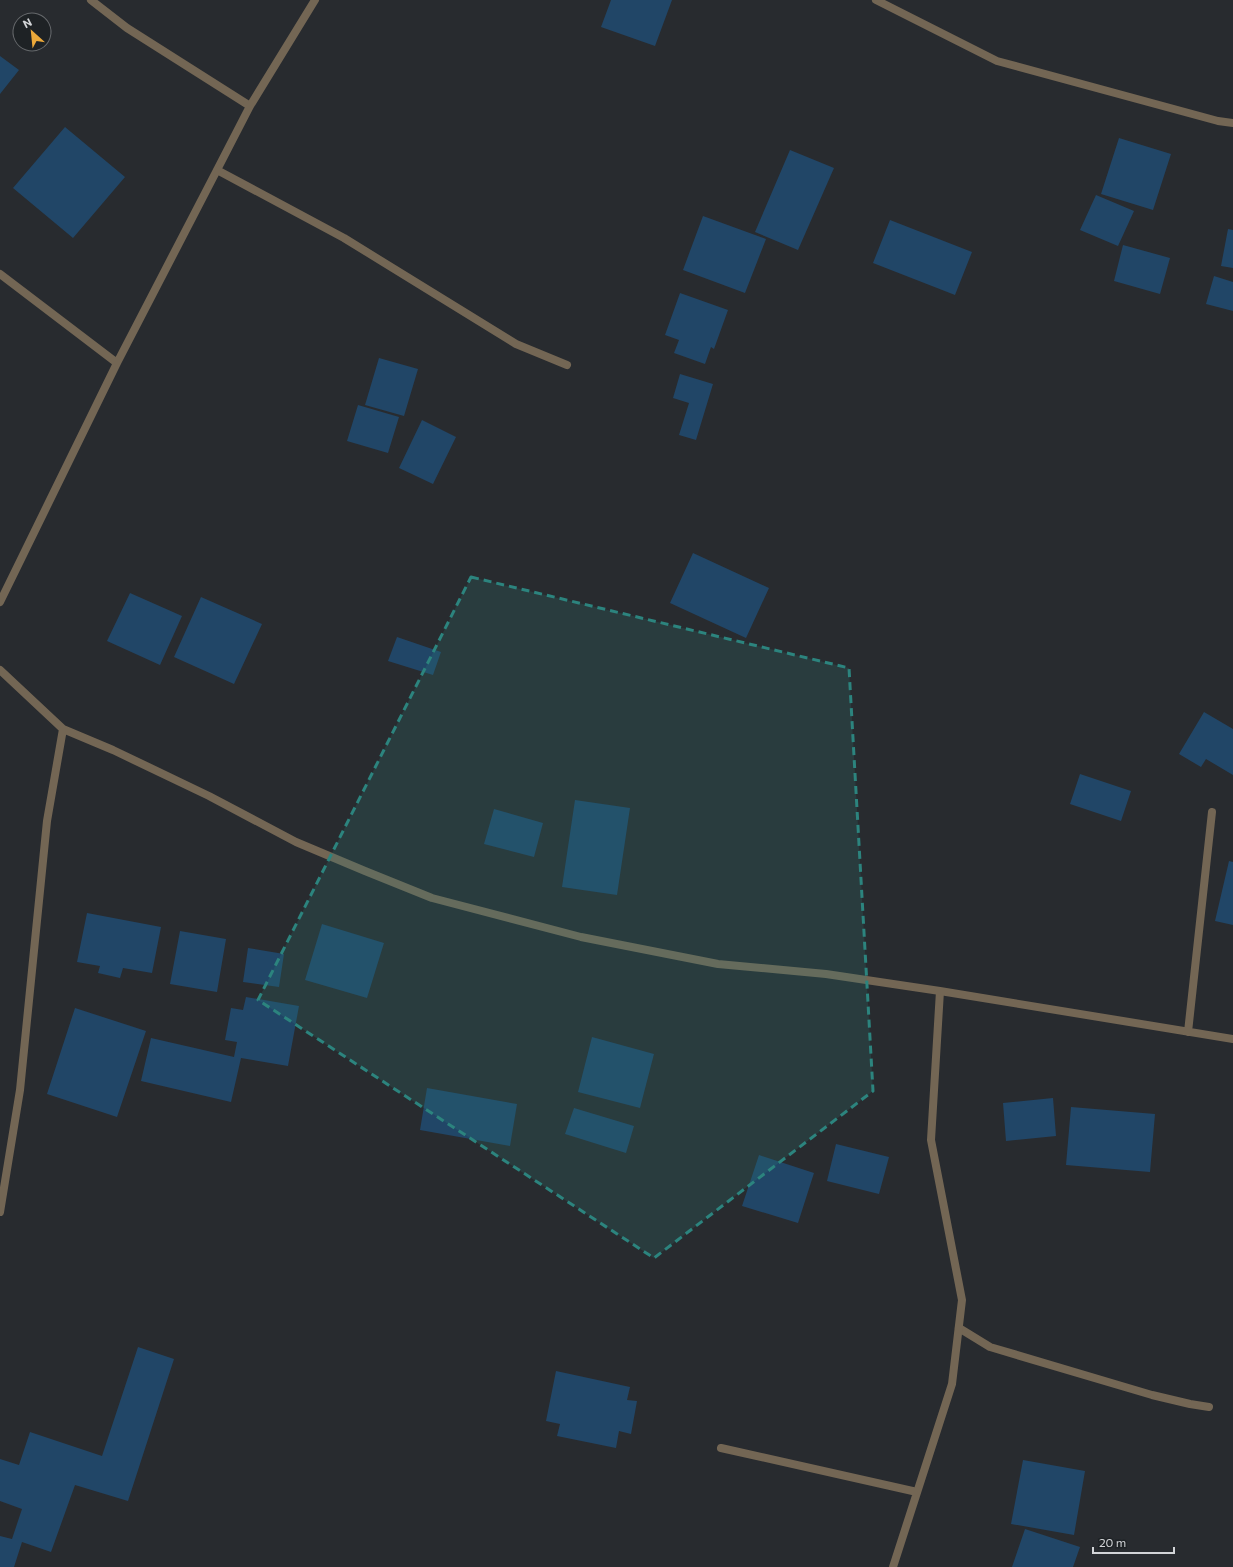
<svg xmlns="http://www.w3.org/2000/svg" width="1233" height="1567" viewBox="0 0 1233 1567" font-family="Commissioner,sans-serif">
	<style>
		.building { fill: #214667 }
		.lines { fill: none; stroke-linecap: round; stroke-linejoin: round }
		.lane { stroke: #736654; stroke-width: 8 }
		.street { stroke: #736654; stroke-width: 8 }
		.marked { fill: #2c847e; fill-opacity: 0.2; stroke: #2c847e; stroke-width: 3; stroke-dasharray: 8 5; stroke-linejoin: round }
	</style>
	<rect width="100%" height="100%" fill="#282b2f"/>
	<!-- building -->
	<path class="building" d="M611,0H672L655,46L601,27Z
		M0,56L19,70L0,94Z
		M65,127L125,177L73,238L13,188Z
		M1119,138L1171,154L1153,210L1101,194Z
		M790,150L834,168L798,250L755,232Z
		M1096,195L1134,211L1118,246L1080,230Z
		M703,216L766,239L745,293L683,270Z
		M890,220L972,252L955,295L873,263Z
		M1228,229L1233,230V268L1221,266Z
		M1123,245L1170,258L1160,294L1114,281Z
		M1214,276L1233,282V311L1206,304Z
		M680,293L728,310L714,349L711,347L705,364L674,353L679,340L665,335Z
		M379,358L418,369L404,416L365,405Z
		M680,374L713,384L696,440L679,435L689,403L673,398Z
		M358,405L399,417L388,453L347,441Z
		M422,420L456,437L433,484L399,468Z
		M693,553L769,588L746,638L670,603Z
		M130,593L182,616L160,665L107,641Z
		M201,597L262,624L234,684L174,657Z
		M397,637L441,652L433,675L388,661Z
		M1204,712L1233,729V775L1206,759L1201,767L1179,754Z
		M1080,774L1131,791L1121,821L1070,804Z
		M575,800L630,808L617,895L562,887Z
		M494,809L543,823L534,857L484,844Z
		M1229,861L1233,862V925L1215,921Z
		M87,913L161,927L152,973L123,968L120,978L98,973L100,966L77,962Z
		M322,924L384,943L367,998L305,980Z
		M180,931L226,939L217,992L170,984Z
		M248,948L284,954L279,987L243,982Z
		M246,997L299,1006L288,1066L241,1058L231,1102L141,1081L151,1038L234,1057L237,1042L225,1040L231,1008L243,1010Z
		M75,1008L146,1031L117,1117L47,1094Z
		M592,1037L654,1054L640,1108L578,1092Z
		M427,1088L517,1104L510,1146L420,1130Z
		M1053,1098L1056,1136L1006,1141L1003,1103Z
		M1071,1107L1155,1114L1150,1172L1066,1165Z
		M574,1108L634,1126L626,1153L565,1134Z
		M836,1144L889,1157L879,1194L827,1181Z
		M759,1155L814,1173L798,1223L742,1206Z
		M138,1347L174,1359L128,1501L75,1485L51,1552L22,1542L14,1567H0V1536L12,1539L22,1509L0,1501V1459L19,1465L30,1432L102,1456Z
		M556,1371L630,1387L627,1400L637,1401L631,1434L619,1431L616,1448L557,1436L560,1424L546,1421Z
		M1023,1460L1085,1471L1074,1535L1011,1524Z
		M1025,1529L1080,1547L1073,1567H1012Z"/>
	<g class="lines">
		<!-- lane -->
		<path class="lane" d="M959,1328L990,1347L1152,1395L1190,1404L1209,1407"/>
		<!-- street -->
		<path class="street" d="M91,0L127,28L250,106
			M876,0L997,61L1218,121L1233,123
			M217,170L344,238L516,344L567,365
			M0,274L117,363
			M0,602L117,363L217,170L250,106L315,0
			M0,670L63,729L113,750L209,796L296,842L365,871L432,898L581,937L718,964L826,974L940,991L1233,1039
			M1188,1032L1212,812
			M0,1212L20,1090L47,821L63,729
			M721,1448L917,1492
			M893,1567L952,1384L962,1300L931,1140L940,991"/>
	</g>
	<!-- marked area -->
	<path class="marked" d="M471,577L849,668L873,1091L654,1258L258,1000Z"/>
	<!-- north arrow -->
	<g transform="translate(32 32) rotate(333)"><circle r="19" fill="#1e2225" stroke="#66696c"/>
	<path d="M0-3L7 15L0 10L-7 15Z" fill="#eca93a"/>
	<text y="-6" font-size="11" font-weight="bold" text-anchor="middle" fill="#d2d4d7">N</text>
	</g>
	<!-- scale -->
	<path d="M1093 1547v6h81v-6" fill="none" stroke="#d2d4d7" stroke-width="2"/>
	<text x="1099" y="1547" font-size="12" fill="#d2d4d7" stroke="#1e2225" stroke-width="3" paint-order="stroke">20 m</text>
</svg>
